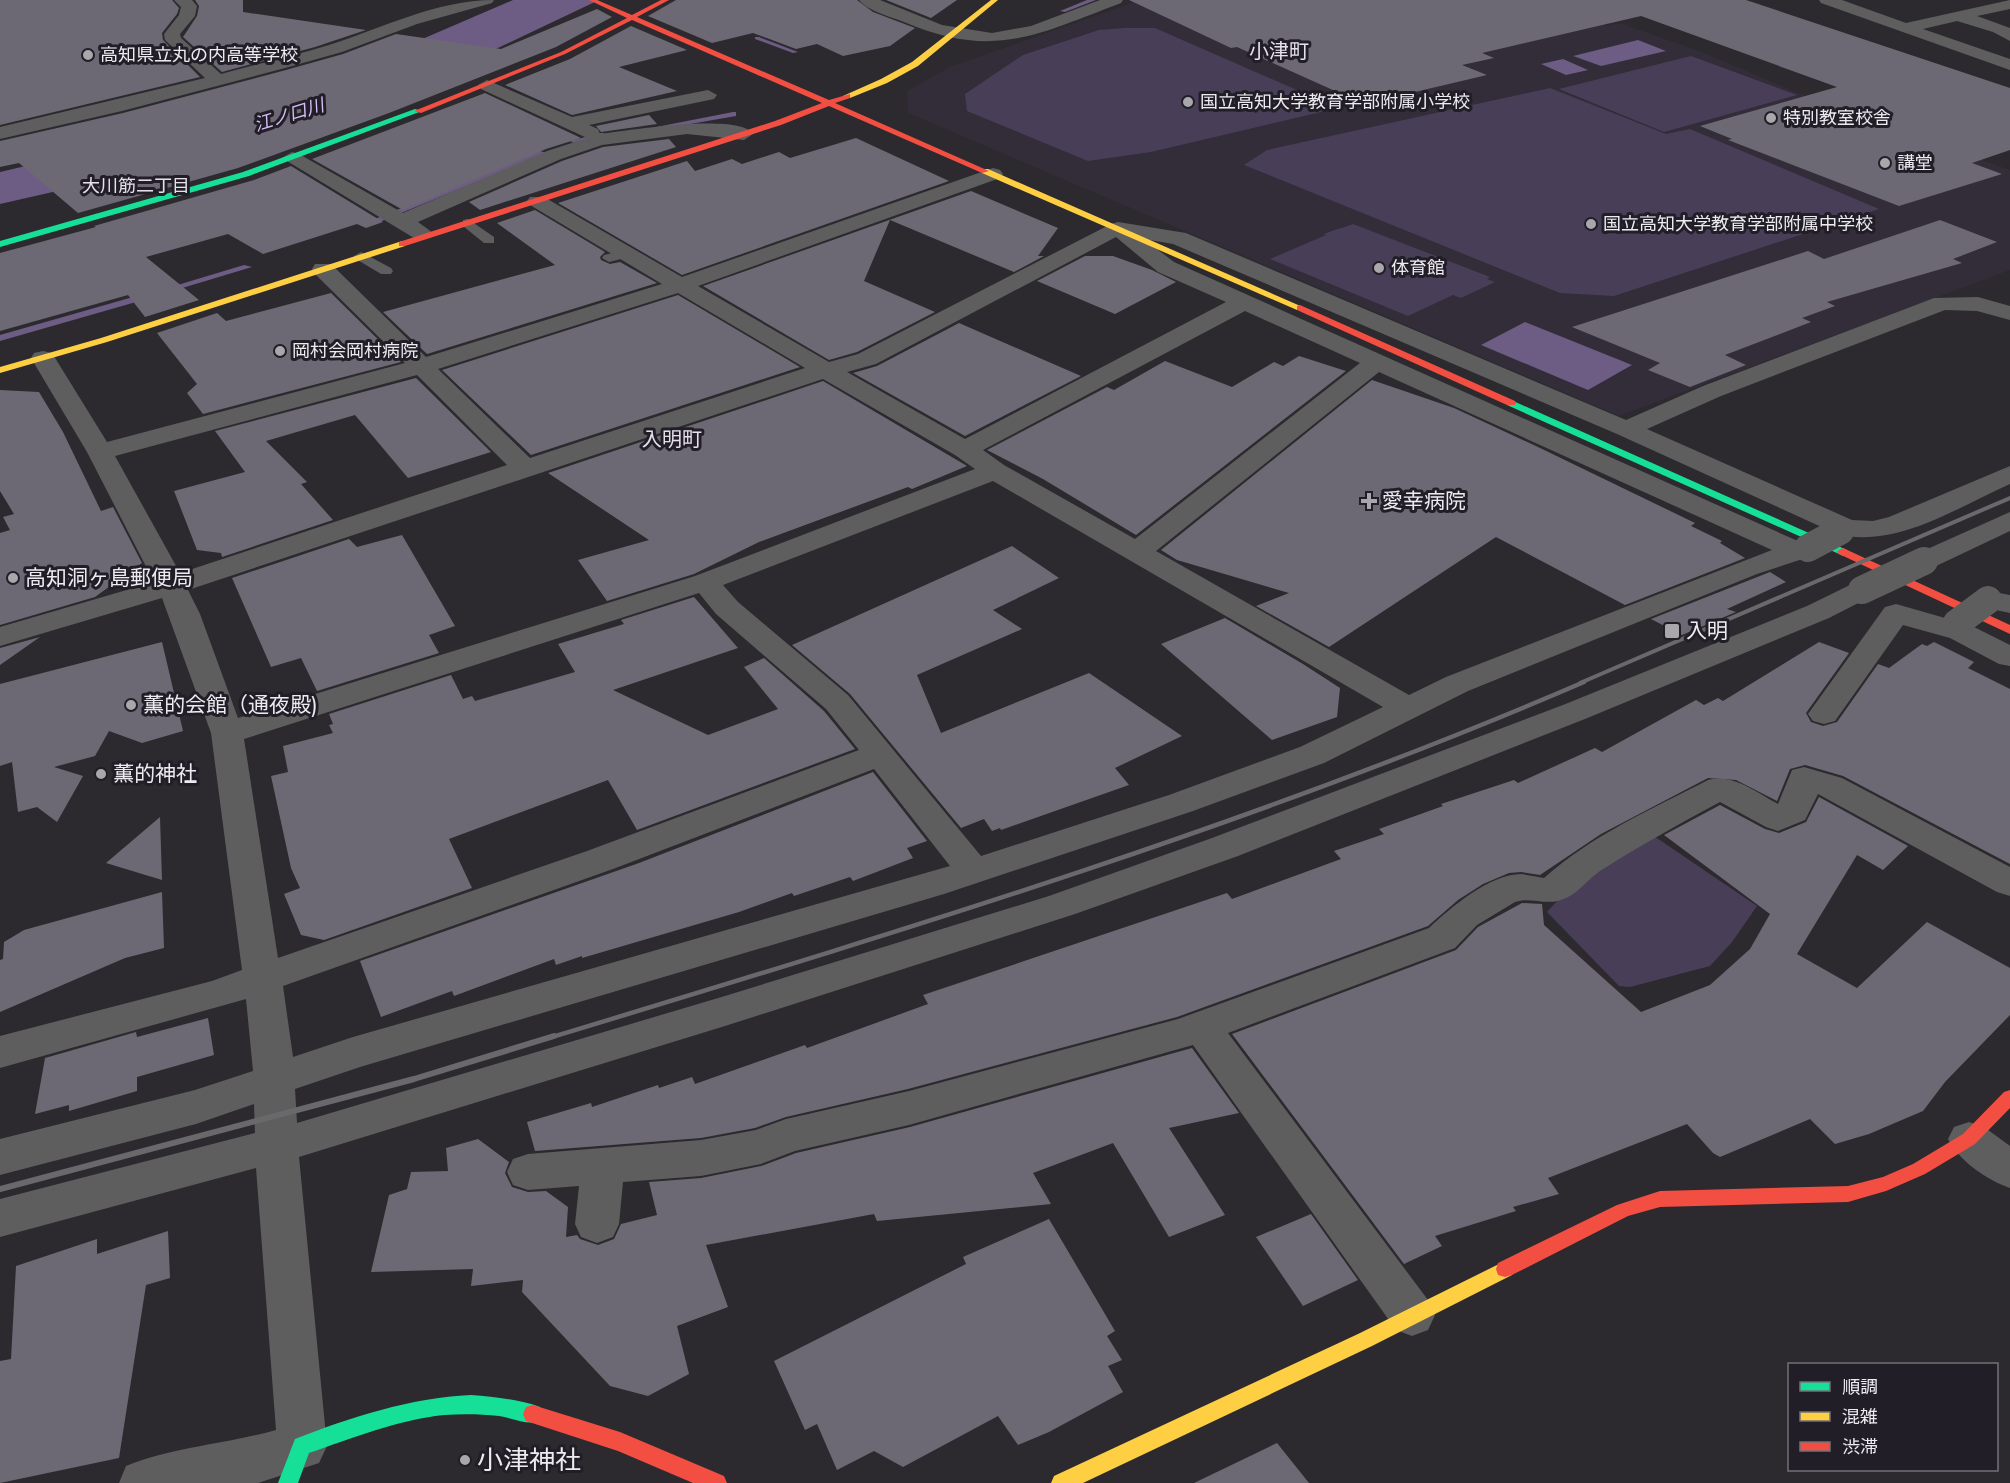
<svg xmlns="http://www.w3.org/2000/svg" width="2010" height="1483" viewBox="0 0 2010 1483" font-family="Jost,'Noto Sans JP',sans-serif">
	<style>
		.built { fill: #322d39 }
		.green { fill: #493e58 }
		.water { fill: #6d5c84 }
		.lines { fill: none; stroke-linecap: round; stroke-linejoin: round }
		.stream { fill: #6d5c84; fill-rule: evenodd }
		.building { fill: #6d6974 }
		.lane { fill: #5e5e5f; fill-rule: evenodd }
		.street { fill: #5e5e5f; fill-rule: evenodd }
		.fast { fill: #16e098; fill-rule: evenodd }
		.slow { fill: #ffcf43; fill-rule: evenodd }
		.jam { fill: #f24e42; fill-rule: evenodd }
		.rail-far2 { stroke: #69686a; stroke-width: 4 }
		.rail-far1 { stroke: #69686a; stroke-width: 4.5 }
		.rail { stroke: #69686a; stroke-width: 6 }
		.street-bridge { stroke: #5e5e5f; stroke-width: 28 }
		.poi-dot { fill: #a9a7ac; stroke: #211e27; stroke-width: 2 }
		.labels { text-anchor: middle; stroke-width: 6; stroke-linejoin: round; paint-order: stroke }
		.far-poi-label { font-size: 18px; fill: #edeaf0; stroke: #211e27; text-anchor: start }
		.far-water-label { font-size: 18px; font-style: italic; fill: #d6bef6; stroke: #211e27 }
		.far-neighbourhood-label { font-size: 18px; fill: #e5e0ec; stroke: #211e27 }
		.far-quarter-label { font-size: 20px; fill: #e5e0ec; stroke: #211e27 }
		.poi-label { font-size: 21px; fill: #edeaf0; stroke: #211e27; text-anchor: start }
		.near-poi-label { font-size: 26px; fill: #edeaf0; stroke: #211e27; text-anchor: start }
	</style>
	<rect width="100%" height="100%" fill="#2c2a2e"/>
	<!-- built -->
	<path class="built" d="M1140,0L1565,11L1606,26L1620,23L1702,52L1803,95L2010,170V270L1619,416L908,113L907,91L950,67Z"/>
	<!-- green -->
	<path class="green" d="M1124,28H1155L1338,108L1151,152L1088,161L967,111L965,94L1023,55L1099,30Z
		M1691,56L1797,95L1664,132L1559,89Z
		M1550,88L1666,134L1690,129L1879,209L1614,296L1560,293L1244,165L1267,150Z
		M1353,224L1490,277L1487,279L1495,282L1461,298L1453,295L1408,316L1270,259L1326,235L1324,234C1333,230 1343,228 1353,224Z
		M1648,832L1757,906L1732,942L1710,966L1630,987L1619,986L1547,912L1580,876Z"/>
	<!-- water -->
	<path class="water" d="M513,0H599L405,92L180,163L0,204V172L145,138L413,43Z
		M1638,40L1666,51L1601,66L1573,56Z
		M1563,59L1588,70L1566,75L1541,64Z
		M1525,322L1632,365L1588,390L1481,345Z"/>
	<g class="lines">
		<!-- stream -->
		<path class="stream" d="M1087,0H1096L1065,12L1060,11Z
			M755,37H759L798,52L793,53L755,39Z
			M733,112H736V116L650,131L646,129Z
			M601,133H604V137L574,143L570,141Z
			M540,151L547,153L377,223L370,221Z
			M244,265L252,267L169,292L161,290Z
			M147,293L150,294V298L0,341V335Z"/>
	</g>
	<!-- building -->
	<path class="building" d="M0,0H172L179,8L177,14L162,33L163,40L200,77L0,125Z
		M195,0H243V12L366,30L315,47L222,72L183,37L197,16L199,6Z
		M676,0H857L873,12L915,28L890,46L843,56L817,44L796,49L753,33L712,43L648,16Z
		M886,0H957L931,18Z
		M1129,0H1746L2010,88V150L1972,163L2002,174L1899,206L1728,140L1732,139L1700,126L1837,87L1641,16L1482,53L1494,58L1462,65L1487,75L1364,104L1237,47L1231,48Z
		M597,9L612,17L556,47L389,113L238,168L78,213L19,163L0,167V141L123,113L286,70L343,54L396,34L501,49Z
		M631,26L687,50L619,67L677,91L572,115L505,85L570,59Z
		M485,93L581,138L546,149L403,210L312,159Z
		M649,115L657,124L601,132L596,126Z
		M856,138L949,181L682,275L558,203L687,161L695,171L732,159L742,164L779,152L790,158Z
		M669,139L676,147L480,210L469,202L562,161L603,147Z
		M291,166L383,222L366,228L357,224L263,254L228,234L146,257L199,300L145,317L128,295L0,331V253L96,227L94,226L254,180Z
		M971,191L1058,228L1038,256H1044L1014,272L890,220L864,281L935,312L857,352L829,360L703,286Z
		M535,210L605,252L600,257L601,260L610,264L620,262L657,283L427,354L383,312L555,265L497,223Z
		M1940,220L1997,242L1953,259L1962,263L1827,302L1835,306L1802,318L1811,322L1725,355L1746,365L1690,387L1648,370L1660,363L1572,327L1808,251L1824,259Z
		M1085,256H1113L1152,270L1176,282L1115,314L1037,281Z
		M331,293L401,362L203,414L187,393L197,384L157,333L217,313L226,321Z
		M678,295L800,367L531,455L442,370Z
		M959,323L1081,376L965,436L853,373L877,366Z
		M1299,356L1346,371L1136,535L1043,479L987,450L1107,387L1114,390L1165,361L1232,387L1274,362L1283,366Z
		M416,378L491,452L408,478L355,415L266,441L307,482L301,484L333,520L222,557L221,553L197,550L174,491L245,472L215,431Z
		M1372,380L1454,408L1538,447L1695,523L1691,526L1722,541L1720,543L1745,558L1625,605L1496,537L1329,647L1256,606L1289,593L1177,560L1161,550Z
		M823,381L967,466L912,489L908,487L759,542L694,574L607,601L578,560L649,540L548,473Z
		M0,390L39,392L63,432L101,511L113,507L142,563L95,597L0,625V533L10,530L3,517L14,514L0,491Z
		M402,535L455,626L429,635L439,653L317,691L301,658L271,667L232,578L349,539L357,547Z
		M1012,546L1059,578L993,610L1022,629L917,675L941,733L1089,673L1182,736L1115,768L1129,785L1001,830L1000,828L992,831L984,819L961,828L850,694L792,645Z
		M1770,572L1786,582L1727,609L1736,612L1682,635L1651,619Z
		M694,597L738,648L613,690L708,735L778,709L744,667L764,658L824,711L855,749L637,830L608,780L449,839L472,888L324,940L301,935L284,894L300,888L291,868L271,776L288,772L283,746L333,733L329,725L333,724L329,714L451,675L463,699L472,696L475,701L575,672L558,644L624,624L621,620Z
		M1225,618L1303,664L1340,688L1337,717L1272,740L1161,644Z
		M40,637L0,665V648Z
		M162,642L183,731L142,743L109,731L95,756L54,767L83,776L57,822L37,807L18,812L12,762L0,766V684Z
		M1819,642L1849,653L1806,713L1811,722L1823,726L1837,722L1878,664L1889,668L1922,644L1927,646L1934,642L1974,662L1968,668L2010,689V864L1843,776L1805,765L1790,769L1777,801L1736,780L1708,778L1601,834L1540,875L1521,872L1509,873L1483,884L1458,900L1428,926L1177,1017L908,1089L786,1117L755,1128L701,1138L535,1151L527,1122L591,1103L592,1107L658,1085L659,1088L692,1077L695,1084L805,1045L807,1048L928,1004L923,995L1227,893L1232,899L1341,859L1334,851L1384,834L1379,829L1443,806L1441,804L1514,780L1518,783L1595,748L1602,752L1696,700L1704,705L1718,698L1723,701Z
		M873,772L927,841L907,848L913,858L853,881L850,877L794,896L792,893L739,912L582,958V956L556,965L554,959L454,996L452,991L381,1017L360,961L639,863Z
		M1819,797L1908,846L1883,870L1857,855L1797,954L1857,988L1927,922L2010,968V1015L1945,1082L1923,1111L1869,1134L1835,1144L1810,1119L1720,1157L1713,1153L1687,1124L1548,1178L1559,1194L1513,1207L1516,1211L1435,1236L1442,1246L1404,1264L1232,1034L1456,950L1478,927L1522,903L1542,904L1544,925L1641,1012L1710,985L1750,949L1770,914L1664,835L1720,805L1765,829L1779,833L1806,822Z
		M160,817L162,880L106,863Z
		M162,892L164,948L125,958L0,1012V960L3,959L4,942L24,930Z
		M208,1018L214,1055L137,1077V1091L69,1111V1105L35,1114L45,1058L136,1032L137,1037Z
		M1192,1048L1239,1113L1169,1128L1225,1215L1169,1237L1113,1143L1033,1173L1051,1204L877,1221L874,1214L706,1245L728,1307L677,1326L689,1374L648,1396L610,1386L522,1292L523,1280L471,1286L473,1269L371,1272L389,1195L407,1189L411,1172L448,1171L446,1148L478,1139L509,1162L505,1173L512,1187L528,1192L546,1191L568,1207L566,1237L577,1235L580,1239L598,1245L614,1239L621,1224L657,1215L649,1182L701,1178L761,1166L796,1153L910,1127Z
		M1311,1214L1358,1280L1303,1306L1256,1237Z
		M1049,1219L1115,1331L1107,1336L1122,1360L1108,1366L1123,1392L1049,1432L1018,1445L998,1416L903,1467L874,1451L837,1470L817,1424L805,1430L774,1361L966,1264L963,1257Z
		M168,1231L170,1278L146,1285L119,1458L0,1483V1361L11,1359L16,1266L97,1239V1254Z
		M1277,1443L1309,1483H1194Z"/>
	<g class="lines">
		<!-- lane -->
		<path class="lane" d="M468,219L494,237V243H484L463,226V220Z
			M628,249L635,253L633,256L609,262L602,258L604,255Z
			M361,252L391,268L393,271L391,274H381L356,259L354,256Z"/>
		<!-- street -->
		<path class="street" d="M174,0H192L197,6L195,16L180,34L181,38L221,74C257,64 294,56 329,45C383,28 436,0 494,0L492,3L417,24L342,52L285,68L122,111L0,139V127L205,78L165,40L164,34L179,15L181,7Z
			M859,0H880L942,25L992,33L1031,26L1100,0H1123L1121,3C1036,35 994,60 904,22C891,17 868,11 859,0Z
			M1819,0H1842L1906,23L2010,0V9L1977,16L2010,28V41L1993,32L1957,21L1923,29L2010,59V70L1821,3Z
			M487,80L572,117L708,90L717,95L714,99L589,125L598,129L600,134C625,131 739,112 753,134L744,140L687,134L602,145L561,159L418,222L433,233L430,238H414L282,158L292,152L299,154L403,213L547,151L587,138L481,89L478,85Z
			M993,168L1000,170L1003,174L1000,178L698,286L829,362L858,354L1111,224L1118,222L1186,233L1626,420L1703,386L1934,298L1978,297L2010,306V320L1977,311L1945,310L1721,396L1647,429L1852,520L1873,521L1889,517L2010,466V484C1958,507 1896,549 1837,534L1617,434L1173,244L1144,239L1174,262L1800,542L1808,539L1818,542L1822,548L1818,554L1757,574L1468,691L1324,763L1193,811L944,894L360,1067L295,1089L297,1123L725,996L1049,896L1212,838L1563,705L1807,606L1852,584L1862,581L1872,584L1877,590L1872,596L1829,618L1585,719L1238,856L1075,914L725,1026L299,1157L327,1446L319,1463L258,1483H119L126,1466C173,1447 227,1444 276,1430L256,1168L0,1237V1199L255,1133L254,1104L196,1124L0,1175V1139L195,1090L253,1071L246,999L0,1068V1036L212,981L242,970L211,733L162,598L0,646V627L154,582L87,452L31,358L34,353L43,351L52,353L107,442L405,363L315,274L312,269L315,264H331L426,357L662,284L530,205L527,201L530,197H544L682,277ZM1116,237L1158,272L1226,302L965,439L847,372L876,364ZM678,293L805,368L530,458L438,369ZM1245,311L1360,363L1135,539L1004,465L983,450ZM1379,372L1772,550L1446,677L1409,695L1156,551ZM417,375L507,465L180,573L115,456ZM823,379L955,455L975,469L695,576L238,718L200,614L188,590ZM993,481L1383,707L1300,747L1169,795L981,856L848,695L738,602L723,585ZM699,593L716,614L826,709L859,750L587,851L278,958L244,739ZM874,769L950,866L353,1037L293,1057L283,986L613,869Z
			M2010,512V531L1934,567L1924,570L1914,567L1910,561L1914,555Z
			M1988,591L2010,595V613L1977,606L1973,600L1977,594Z
			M1896,604L1945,618L1957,614L1968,617L1974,627L2010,645V666L1999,664L1950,638L1903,625L1835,721L1824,724L1813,721L1808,714L1813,707L1885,607Z
			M1804,767L1842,778L2010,867V896L1997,892L1818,794L1805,820L1778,831L1766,827L1720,802C1679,824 1639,846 1600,871C1589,878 1580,891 1568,897C1549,908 1532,896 1515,902L1477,925L1455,948L1228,1033L1428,1300L1435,1315L1428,1330L1412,1336L1396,1330L1193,1045L909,1125L795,1151L761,1164L701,1176L623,1182L619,1224L613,1237L597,1243L581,1237L575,1224L579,1186L528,1190L513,1185L507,1172L513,1159L528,1154L701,1140L756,1130L786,1119L909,1091L1178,1019L1429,928C1450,908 1490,874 1521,874C1529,875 1537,877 1544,878C1592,835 1652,809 1708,780C1733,773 1757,793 1778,804L1792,770Z
			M1969,1122L1984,1127L2010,1146V1188C1987,1180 1959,1161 1948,1139L1954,1127Z"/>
		<!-- fast -->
		<path class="fast" d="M415,109L422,111L249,176L0,247V241L243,172Z
			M1511,400L1847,550L1849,552L1843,556L1839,554L1507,405V401Z
			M471,1395C494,1397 518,1399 540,1407L543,1414L540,1421C527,1426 513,1418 499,1416C481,1414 462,1414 444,1415C397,1420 353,1438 309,1453L298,1483H278L295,1439C351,1417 410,1398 471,1395Z"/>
		<!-- slow -->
		<path class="slow" d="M991,0H998L918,66L887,83L850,98L843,96L881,79L912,62Z
			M982,169H988L1305,308L1297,310L982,173Z
			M402,241L405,242V246L107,342L0,373V367L101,338Z
			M1505,1261L1512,1263L1514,1269L1512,1275L1372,1346L1083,1483H1051L1054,1476L1358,1334Z"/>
		<!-- jam -->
		<path class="jam" d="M589,0H597L632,15L661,0H669L637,17L829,100L850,94V98L835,103L989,171L982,173L829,106L781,125L405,246H399V242L775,121L822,103L632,20L565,54L421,113L414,111L561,52L627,18Z
			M1300,305L1515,401L1516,403L1515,405H1507L1297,310V306Z
			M1843,548L2010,625V634L1839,554L1837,552L1839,550Z
			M2010,1090V1108L1975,1144L1925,1174L1886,1191L1848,1202L1660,1207L1628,1216L1512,1275L1505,1277L1498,1275L1496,1269L1498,1263L1617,1205L1660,1191L1848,1186L1883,1177L1913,1164L1963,1134L2004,1092Z
			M533,1405L620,1432L724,1476L727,1483H693L618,1451L526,1421L523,1414L526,1407Z"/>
		<!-- rail-far2 -->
		<path class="rail-far2" d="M1580,683L2010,498"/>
		<!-- rail-far1 -->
		<path class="rail-far1" d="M549,1038C898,932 1248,827 1584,682"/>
		<!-- rail -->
		<path class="rail" d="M0,1189L414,1079L554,1036"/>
		<!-- street-bridge -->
		<path class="street-bridge" d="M1808,548L1840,531
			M1862,590L1924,561
			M1957,623L1988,600"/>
	</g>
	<!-- markers -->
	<g class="poi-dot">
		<circle cx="88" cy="55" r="6"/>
		<circle cx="1188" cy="102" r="6"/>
		<circle cx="1771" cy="118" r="6"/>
		<circle cx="1885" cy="163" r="6"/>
		<circle cx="1591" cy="224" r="6"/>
		<circle cx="1379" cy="268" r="6"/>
		<circle cx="280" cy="351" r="6"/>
		<path d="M1366 492h6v6h6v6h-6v6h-6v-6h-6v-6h6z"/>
		<circle cx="13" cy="578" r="6"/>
		<rect x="1664" y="623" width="16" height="16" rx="3"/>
		<circle cx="131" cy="705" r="6"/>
		<circle cx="101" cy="774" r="6"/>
		<circle cx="465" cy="1460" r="6"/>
	</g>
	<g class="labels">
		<!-- far-poi labels -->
		<g class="far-poi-label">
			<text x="100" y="61">高知県立丸の内高等学校</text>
			<text x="1200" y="108">国立高知大学教育学部附属小学校</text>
			<text x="1783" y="124">特別教室校舎</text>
			<text x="1897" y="169">講堂</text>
			<text x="1603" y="230">国立高知大学教育学部附属中学校</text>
			<text x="1391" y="274">体育館</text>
			<text x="292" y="357">岡村会岡村病院</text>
		</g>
		<!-- far-water labels -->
		<g class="far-water-label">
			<text transform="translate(289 115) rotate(-17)" y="6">江ノ口川</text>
		</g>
		<!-- far-neighbourhood labels -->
		<g class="far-neighbourhood-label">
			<text x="136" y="192">大川筋二丁目</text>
		</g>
		<!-- far-quarter labels -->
		<g class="far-quarter-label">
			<text x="1279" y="58">小津町</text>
			<text x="672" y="446">入明町</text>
		</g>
		<!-- poi labels -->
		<g class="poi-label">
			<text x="1382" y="508">愛幸病院</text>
			<text x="25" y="585">高知洞ヶ島郵便局</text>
			<text x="1686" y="638">入明</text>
			<text x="143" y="712">薫的会館（通夜殿)</text>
			<text x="113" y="781">薫的神社</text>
		</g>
		<!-- near-poi labels -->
		<g class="near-poi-label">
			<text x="477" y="1469">小津神社</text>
		</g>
	</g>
	<!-- legend -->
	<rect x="1788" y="1363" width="210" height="108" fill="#211e27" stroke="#737077" stroke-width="1.5"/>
	<rect x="1800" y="1382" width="30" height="9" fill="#16e098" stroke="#737077" stroke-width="1.5"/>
	<text x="1842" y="1393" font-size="18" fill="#edeaf0">順調</text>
	<rect x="1800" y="1412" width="30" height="9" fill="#ffcf43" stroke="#737077" stroke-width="1.5"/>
	<text x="1842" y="1423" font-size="18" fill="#edeaf0">混雑</text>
	<rect x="1800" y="1442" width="30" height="9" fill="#f24e42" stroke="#737077" stroke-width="1.5"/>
	<text x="1842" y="1453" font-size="18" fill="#edeaf0">渋滞</text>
</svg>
